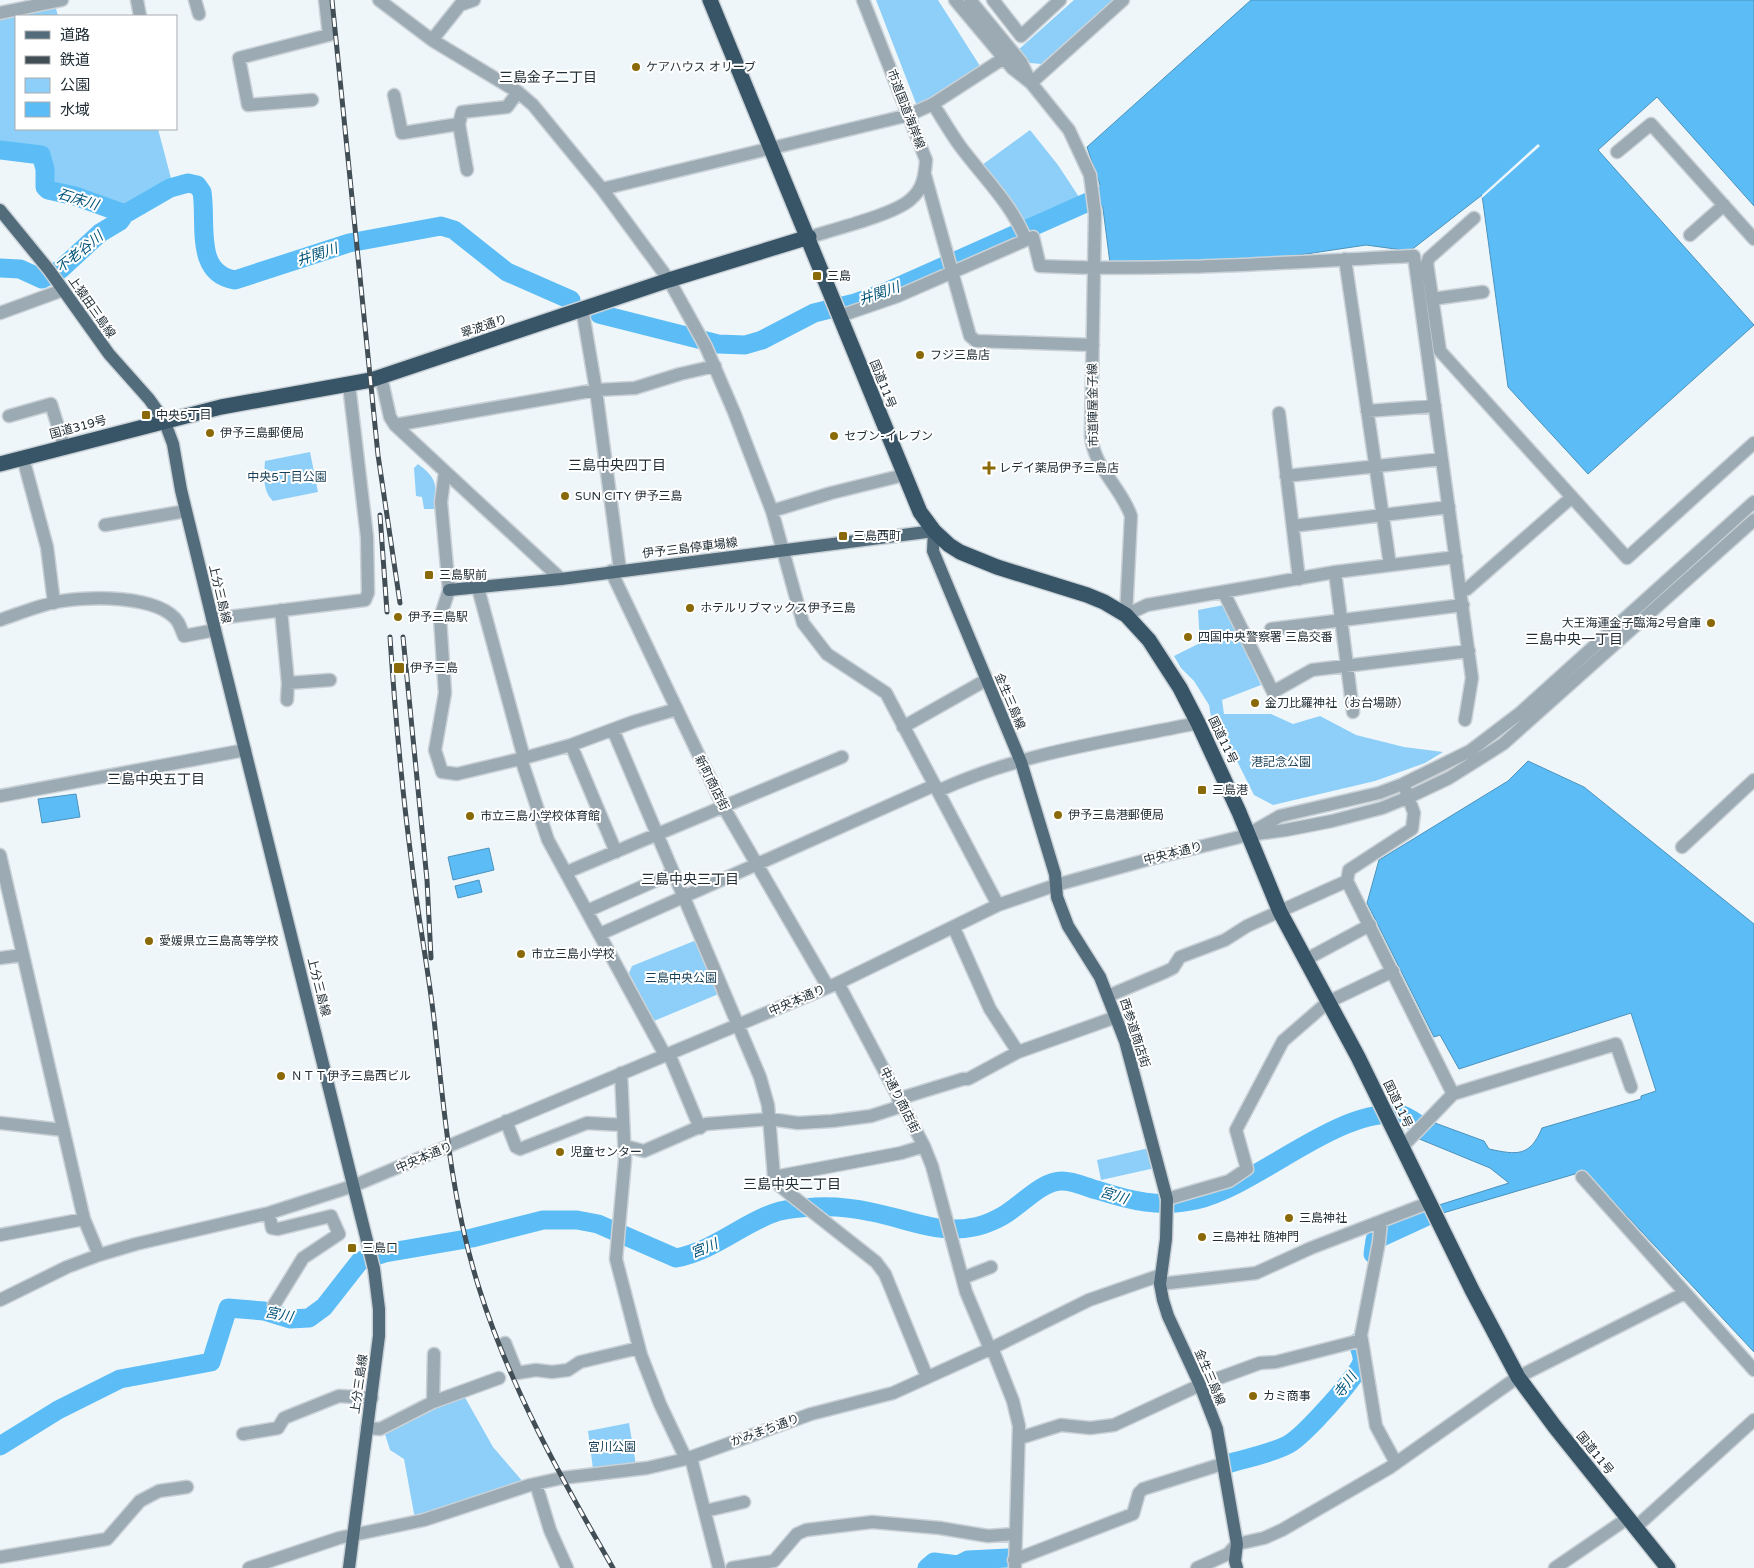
<svg xmlns="http://www.w3.org/2000/svg" width="1754" height="1568" viewBox="0 0 1754 1568" font-family="'Varela Round','Noto Sans JP',sans-serif">
	<style>
		.green { fill: #8dcff8 }
		.water { fill: #5cbdf6; stroke: #4b92bd }
		.pier { fill: #eff6fa }
		.lines { fill: none; stroke-linecap: round; stroke-linejoin: round }
		.river { stroke: #5cbdf6; stroke-width: 19 }
		.minor-casing { stroke: #cad2d7; stroke-width: 15 }
		.major-casing { stroke: #cad2d7; stroke-width: 15 }
		.highway-casing { stroke: #cad2d7; stroke-width: 18 }
		.minor { stroke: #9caab3; stroke-width: 12 }
		.major { stroke: #526c7c; stroke-width: 12 }
		.highway { stroke: #385568; stroke-width: 15 }
		.rail-casing { stroke: #424e55; stroke-width: 5 }
		.rail { stroke: #fff; stroke-width: 3; stroke-dasharray: 9; stroke-linecap: butt }
		.poi-dot { fill: #8a6a08; stroke: #fff; stroke-width: 2 }
		.labels { text-anchor: middle; stroke-width: 4; stroke-linejoin: round; paint-order: stroke }
		.poi-label { font-size: 12px; fill: #222f37; stroke: #fff; text-anchor: start }
		.street-label { font-size: 12px; fill: #222f37; stroke: #fff }
		.park-label { font-size: 12px; fill: #163f57; stroke: #fff }
		.neighbourhood-label { font-size: 14px; fill: #222f37; stroke: #fff }
		.water-label { font-size: 14px; font-style: italic; fill: #025479; stroke: #fff }
	</style>
	<rect width="100%" height="100%" fill="#eff6fa"/>
	<!-- green -->
	<path class="green" d="M876,0H938L980,66L917,106Z
		M1074,0H1113L1041,64L1030,63L1018,50Z
		M55,5L58,16H16V129H158L172,182L123,209L90,198L53,190L49,186L44,155L38,148L0,145V9Z
		M1030,130L1058,165L1079,197L1024,223L982,165Z
		M310,452L318,492L273,501C262,491 264,474 265,461Z
		M418,464C439,480 436,485 434,509H424L422,497L416,496L414,468Z
		M1224,605L1261,685L1222,700L1224,714H1271L1293,724L1320,716L1356,735L1404,747L1443,752L1425,763L1375,781L1273,805L1254,795L1231,749L1212,723L1209,705L1194,681L1181,668L1174,656L1200,643L1198,610Z
		M699,939L721,993L654,1021L629,973L632,966Z
		M1149,1148L1155,1168L1101,1180L1097,1160Z
		M463,1394L493,1447L524,1483L415,1519L404,1459L390,1450L384,1431Z
		M629,1423L636,1465L593,1469L588,1431Z"/>
	<!-- water -->
	<path class="water" d="M1251,0H1754V206L1657,97L1598,150L1754,325L1588,474L1508,387L1482,195L1410,251L1366,245L1286,257L1162,264L1110,263L1100,185L1087,147Z
		M1528,761L1584,787L1754,924V1352L1585,1171L1443,1213L1439,1205L1509,1183L1490,1168L1417,1138L1435,1123L1484,1141L1489,1149C1517,1155 1530,1157 1542,1128L1641,1099V1096L1656,1091L1631,1013L1459,1069L1440,1035L1434,1037L1367,903L1379,860L1508,781Z
		M76,794L80,817L42,823L38,799Z
		M489,848L494,870L453,880L448,857Z
		M479,880L482,892L458,898L455,886Z"/>
	<!-- pier -->
	<path class="pier" d="M1538,144L1540,146L1482,198V195Z"/>
	<g class="lines">
		<!-- river -->
		<path class="river" d="M0,150L41,155L45,169V187L48,190L75,196L125,214
			M0,268L20,269L42,279L61,269L100,233L120,221L125,214L170,188L188,183L197,185L202,192C207,223 194,274 235,280L349,243L441,226L454,230L507,272L571,300
			M599,314L718,344L745,345L762,340L814,313L855,303L886,292L1124,186
			M1373,1254L1375,1240L1425,1217
			M0,1446L58,1410L120,1379L211,1362L228,1308L264,1311L290,1319L309,1318L324,1307L360,1261L385,1253L472,1238L543,1220H577L598,1224L676,1258C712,1251 738,1227 771,1214C785,1208 800,1208 815,1207C833,1206 853,1208 871,1212C905,1218 938,1235 974,1227C985,1225 1001,1218 1010,1211C1025,1201 1043,1181 1062,1181C1074,1181 1086,1187 1097,1190C1131,1201 1160,1208 1196,1200C1259,1185 1333,1110 1399,1114C1407,1115 1419,1125 1427,1130
			M1227,1464C1246,1458 1271,1454 1289,1444C1303,1436 1359,1376 1362,1361C1363,1356 1359,1348 1358,1342
			M927,1568L934,1562L958,1565L968,1560L1008,1558"/>
		<defs>
			<path id="minor" d="M137,0L140,16
				M195,0L199,14
				M379,0L432,40L518,92L533,105L602,189L669,280L706,347L734,412L772,511L803,623L827,654L886,693L998,905
				M955,0L1012,68L1031,83L1069,130L1090,175L1095,214L1091,436C1094,468 1121,487 1131,516L1126,615
				M970,0L1021,62L1030,81
				M993,0L1021,36L1060,0
				M0,13L62,0
				M432,40L460,5L474,0
				M1031,83L1123,0
				M394,95L402,133L459,124L462,112L507,107L518,92
				M312,100L248,105L239,58L329,35L325,0
				M933,104C942,118 950,132 960,146C983,177 1011,203 1026,240
				M459,124L467,170
				M1617,152L1651,124L1754,239
				M925,175L970,336L976,341L1093,345
				M602,189L909,115L933,104L1004,58
				M1474,218L1429,258L1427,263L1440,351L1627,558L1754,443
				M1690,235L1724,205
				M809,237C832,230 896,214 911,199C923,189 925,175 926,160L863,0
				M1345,259L1390,565
				M1432,299L1483,292
				M582,308L596,390L620,570
				M0,313L63,290
				M840,316L898,296L1033,237L1040,266C1164,272 1289,262 1414,256L1472,678L1465,720
				M381,377L390,417L395,425L561,579
				M1367,411L1435,406
				M1279,413L1299,579
				M9,416L51,404L64,446
				M395,425L596,390L635,388L680,374L715,366
				M23,458L47,547L54,603
				M445,472L441,502L449,590L440,618L445,693L435,750L442,772L457,774L524,758L571,745L633,722L677,709
				M1286,476L1442,459
				M772,511L831,493L904,475
				M105,525L186,511
				M1293,526L1449,507
				M611,571L723,806L828,987
				M1335,572L1353,712
				M478,588L524,758
				M1461,590L1467,589L1572,497
				M1224,593L1273,692L1312,670L1469,651
				M281,610L288,683L287,700
				M1126,615L1147,605L1335,572L1456,557
				M212,619L365,600L368,593L367,537L349,385
				M0,620C18,614 37,606 56,602C85,596 159,594 178,622C180,626 182,631 184,636L215,630
				M1271,629L1463,605
				M288,683L330,680
				M903,727L986,680
				M613,730L760,1077L768,1105L774,1177L780,1186L791,1195L876,1262L885,1274L927,1377
				M571,745L616,852
				M521,759L548,840L665,1055
				M938,791C1019,753 1111,741 1198,723
				M1406,791L1414,813L1412,829L1349,870L1347,881L1453,1094
				M0,796L245,750
				M1252,832L1280,816L1379,793L1403,784L1470,751L1520,713L1754,502
				M1682,847L1754,780
				M0,855L84,1219L99,1255
				M567,872L842,757
				M587,911L673,873
				M600,934L935,785
				M0,958L23,955
				M1305,960L1370,925
				M838,983L924,1146L932,1166L966,1292L990,1349
				M1108,996L1165,972L1173,968L1180,957L1225,940L1247,926L1347,881
				M1018,1052L1116,1017
				M669,1054L700,1128
				M621,1073L625,1160L616,1259L641,1355L660,1404L686,1459
				M898,1099L963,1079H968L1018,1052L990,1009L954,928
				M506,1121L516,1147L520,1149L587,1123L623,1125
				M0,1123L63,1130
				M625,1146L644,1151L706,1124L770,1119L798,1123L832,1121L871,1116L902,1106
				M1402,1147L1453,1094L1616,1044L1631,1087
				M774,1177L901,1153L924,1146
				M1582,1177L1754,1370
				M1167,1199L1229,1181L1247,1169L1236,1130L1283,1041L1328,1002L1393,971
				M269,1213L272,1228L278,1229L331,1216L339,1234L303,1258L274,1305
				M1381,1222L1379,1242L1361,1335L1376,1426L1396,1463
				M0,1235L84,1219
				M963,1278L991,1267
				M1160,1284L1256,1273L1311,1248L1428,1203
				M0,1300L67,1267L99,1255L136,1244L269,1213L353,1186L838,983L998,905L1056,885L1150,859L1248,835L1286,830L1332,821L1382,808L1409,797L1449,778L1503,744L1754,520
				M505,1343L517,1373L536,1370L552,1372L568,1370L580,1362L639,1348
				M992,1348L1013,1401L1019,1426L1015,1566
				M433,1402L434,1354
				M367,1428L380,1429L433,1402L499,1378
				M243,1434L278,1428L284,1418L339,1396L372,1398
				M1020,1438L1061,1425L1090,1428L1114,1425L1200,1385L1260,1363L1276,1362L1362,1340
				M691,1458L719,1568
				M536,1484L550,1530L567,1568
				M705,1511L744,1502
				M1636,1527L1754,1420
				M0,1557L107,1539L140,1501L159,1491L187,1487
				M1014,1560L1133,1514L1139,1493L1143,1489L1222,1464
				M249,1568L339,1538L424,1520L530,1485L562,1478L647,1468L686,1459L811,1414L893,1393L990,1349L1089,1300L1161,1275
				M732,1568L774,1561L797,1534L806,1530L872,1522L940,1528L988,1536L1015,1534
				M1197,1568L1228,1554L1237,1544L1264,1538L1282,1530L1389,1468L1518,1377L1685,1293
				M1555,1568L1628,1518"/>
			<path id="major" d="M0,210L49,270L109,354L149,399L164,420L173,444L181,490L215,630L374,1269L379,1309V1336L349,1568
				M449,590L561,579L934,531L933,551L1021,762L1055,874L1057,897L1068,926L1100,977L1125,1041L1167,1199L1166,1239L1160,1284L1163,1300L1168,1316L1200,1385L1217,1429L1237,1544L1235,1561L1237,1568"/>
			<path id="highway" d="M710,0L920,512L934,531L949,545L960,552L997,567L1087,595L1104,602L1126,615L1149,640L1180,688L1198,723L1239,812L1280,912L1358,1057L1472,1290L1518,1377L1555,1427L1668,1568
				M0,464L221,407L371,380L669,280L809,237"/>
		</defs>
		<!-- minor casing -->
		<use href="#minor" class="minor-casing"/>
		<!-- major casing -->
		<use href="#major" class="major-casing"/>
		<!-- highway casing -->
		<use href="#highway" class="highway-casing"/>
		<!-- minor -->
		<use href="#minor" class="minor"/>
		<!-- major -->
		<use href="#major" class="major"/>
		<!-- highway -->
		<use href="#highway" class="highway"/>
		<defs>
			<path id="rail" d="M332,0L378,455L400,603
				M380,515L387,612
				M390,637C395,713 402,790 412,865C418,917 428,968 434,1019C444,1110 451,1200 479,1288C510,1387 561,1478 613,1568
				M403,637L427,880L431,958"/>
		</defs>
		<!-- rail casing -->
		<use href="#rail" class="rail-casing"/>
		<!-- rail -->
		<use href="#rail" class="rail"/>
	</g>
	<!-- markers -->
	<g class="poi-dot">
		<circle cx="636" cy="67" r="5"/>
		<rect x="812" y="271" width="10" height="10" rx="2.5"/>
		<circle cx="920" cy="355" r="5"/>
		<rect x="141" y="410" width="10" height="10" rx="2.5"/>
		<circle cx="210" cy="433" r="5"/>
		<circle cx="834" cy="436" r="5"/>
		<path d="M986.5 460.5h5v5h5v5h-5v5h-5v-5h-5v-5h5z"/>
		<circle cx="565" cy="496" r="5"/>
		<rect x="838" y="531" width="10" height="10" rx="2.5"/>
		<rect x="424" y="570" width="10" height="10" rx="2.5"/>
		<circle cx="690" cy="608" r="5"/>
		<circle cx="398" cy="617" r="5"/>
		<circle cx="1711" cy="623" r="5"/>
		<circle cx="1188" cy="637" r="5"/>
		<rect x="393" y="662" width="12" height="12" rx="2.5"/>
		<circle cx="1255" cy="703" r="5"/>
		<rect x="1197" y="785" width="10" height="10" rx="2.5"/>
		<circle cx="1058" cy="815" r="5"/>
		<circle cx="470" cy="816" r="5"/>
		<circle cx="149" cy="941" r="5"/>
		<circle cx="521" cy="954" r="5"/>
		<circle cx="281" cy="1076" r="5"/>
		<circle cx="560" cy="1152" r="5"/>
		<circle cx="1289" cy="1218" r="5"/>
		<circle cx="1202" cy="1237" r="5"/>
		<rect x="347" y="1243" width="10" height="10" rx="2.5"/>
		<circle cx="1253" cy="1396" r="5"/>
	</g>
	<g class="labels">
		<!-- poi labels -->
		<g class="poi-label">
			<text x="646" y="71">ケアハウス オリーブ</text>
			<text x="827" y="280">三島</text>
			<text x="930" y="359">フジ三島店</text>
			<text x="156" y="419">中央5丁目</text>
			<text x="220" y="437">伊予三島郵便局</text>
			<text x="844" y="440">セブン-イレブン</text>
			<text x="999" y="472">レデイ薬局伊予三島店</text>
			<text x="575" y="500">SUN CITY 伊予三島</text>
			<text x="853" y="540">三島西町</text>
			<text x="439" y="579">三島駅前</text>
			<text x="700" y="612">ホテルリブマックス伊予三島</text>
			<text x="408" y="621">伊予三島駅</text>
			<text x="1701" y="627" text-anchor="end">大王海運金子臨海2号倉庫</text>
			<text x="1198" y="641">四国中央警察署 三島交番</text>
			<text x="410" y="672">伊予三島</text>
			<text x="1265" y="707">金刀比羅神社（お台場跡）</text>
			<text x="1212" y="794">三島港</text>
			<text x="1068" y="819">伊予三島港郵便局</text>
			<text x="480" y="820">市立三島小学校体育館</text>
			<text x="159" y="945">愛媛県立三島高等学校</text>
			<text x="531" y="958">市立三島小学校</text>
			<text x="291" y="1080">ＮＴＴ伊予三島西ビル</text>
			<text x="570" y="1156">児童センター</text>
			<text x="1299" y="1222">三島神社</text>
			<text x="1212" y="1241">三島神社 随神門</text>
			<text x="362" y="1252">三島口</text>
			<text x="1263" y="1400">カミ商事</text>
		</g>
		<!-- street labels -->
		<g class="street-label">
			<text transform="translate(906 109) rotate(69)" y="4">市道国道海岸線</text>
			<text transform="translate(92 307) rotate(55)" y="4">上猿田三島線</text>
			<text transform="translate(484 326) rotate(-19)" y="4">翠波通り</text>
			<text transform="translate(883 384) rotate(68)" y="4">国道11号</text>
			<text transform="translate(1093 405) rotate(-91)" y="4">市道陣屋金子線</text>
			<text transform="translate(78 427) rotate(-15)" y="4">国道319号</text>
			<text transform="translate(690 548) rotate(-7)" y="4">伊予三島停車場線</text>
			<text transform="translate(220 594) rotate(77)" y="4">上分三島線</text>
			<text transform="translate(1010 701) rotate(67)" y="4">金生三島線</text>
			<text transform="translate(1223 740) rotate(64)" y="4">国道11号</text>
			<text transform="translate(712 783) rotate(63)" y="4">新町商店街</text>
			<text transform="translate(1173 853) rotate(-14)" y="4">中央本通り</text>
			<text transform="translate(319 987) rotate(76)" y="4">上分三島線</text>
			<text transform="translate(797 1000) rotate(-23)" y="4">中央本通り</text>
			<text transform="translate(1135 1033) rotate(72)" y="4">西参道商店街</text>
			<text transform="translate(900 1100) rotate(63)" y="4">中通り商店街</text>
			<text transform="translate(1398 1104) rotate(64)" y="4">国道11号</text>
			<text transform="translate(424 1157) rotate(-23)" y="4">中央本通り</text>
			<text transform="translate(1210 1377) rotate(67)" y="4">金生三島線</text>
			<text transform="translate(359 1384) rotate(-82)" y="4">上分三島線</text>
			<text transform="translate(765 1430) rotate(-20)" y="4">かみまち通り</text>
			<text transform="translate(1595 1453) rotate(51)" y="4">国道11号</text>
		</g>
		<!-- park labels -->
		<g class="park-label">
			<text x="287" y="481">中央5丁目公園</text>
			<text x="1281" y="766">港記念公園</text>
			<text x="681" y="982">三島中央公園</text>
			<text x="612" y="1451">宮川公園</text>
		</g>
		<!-- neighbourhood labels -->
		<g class="neighbourhood-label">
			<text x="548" y="82">三島金子二丁目</text>
			<text x="617" y="470">三島中央四丁目</text>
			<text x="1574" y="644">三島中央一丁目</text>
			<text x="156" y="784">三島中央五丁目</text>
			<text x="690" y="884">三島中央三丁目</text>
			<text x="792" y="1189">三島中央二丁目</text>
		</g>
		<!-- water labels -->
		<g class="water-label">
			<text transform="translate(78 199) rotate(17)" y="5">石床川</text>
			<text transform="translate(79 252) rotate(-39)" y="5">不老谷川</text>
			<text transform="translate(317 254) rotate(-18)" y="5">井関川</text>
			<text transform="translate(879 293) rotate(-19)" y="5">井関川</text>
			<text transform="translate(1114 1195) rotate(17)" y="5">宮川</text>
			<text transform="translate(704 1248) rotate(-22)" y="5">宮川</text>
			<text transform="translate(279 1314) rotate(11)" y="5">宮川</text>
			<text transform="translate(1345 1385) rotate(-54)" y="5">寺川</text>
		</g>
	</g>
	<!-- legend -->
	<rect x="15" y="15" width="162" height="115" fill="#ffffff" stroke="#a7acaf"/>
	<rect x="25" y="31" width="25" height="8" fill="#526c7c" stroke="#a7acaf"/>
	<text x="60" y="40" font-size="15" fill="#222f37">道路</text>
	<rect x="25" y="56" width="25" height="8" fill="#424e55" stroke="#a7acaf"/>
	<text x="60" y="65" font-size="15" fill="#222f37">鉄道</text>
	<rect x="25" y="78" width="25" height="15" fill="#8dcff8" stroke="#a7acaf"/>
	<text x="60" y="90" font-size="15" fill="#222f37">公園</text>
	<rect x="25" y="102" width="25" height="15" fill="#5cbdf6" stroke="#a7acaf"/>
	<text x="60" y="115" font-size="15" fill="#222f37">水域</text>
</svg>
